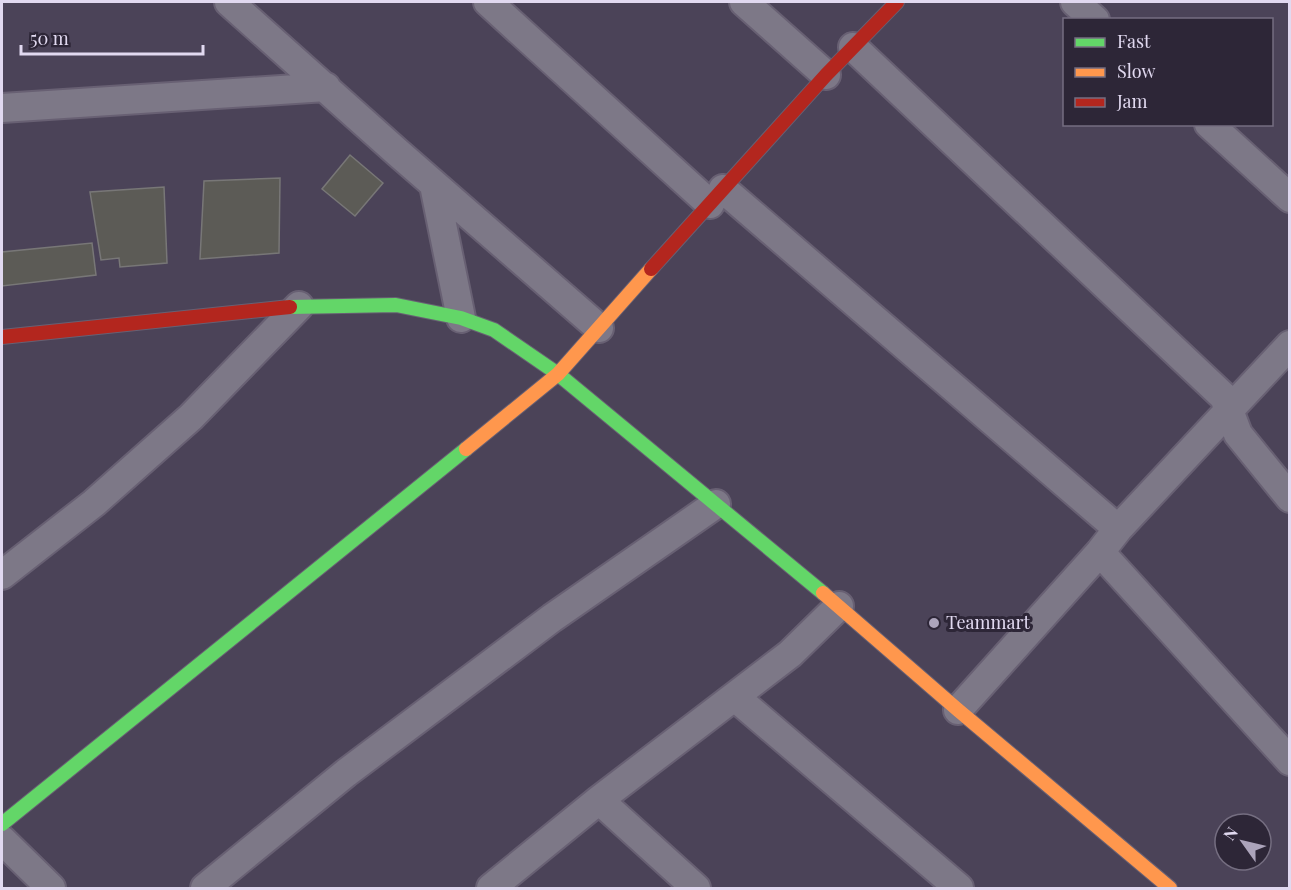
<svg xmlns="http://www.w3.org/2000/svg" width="1291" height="890" viewBox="0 0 1291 890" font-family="'Playfair Display',serif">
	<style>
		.building { fill: #5c5b56; stroke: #787777; stroke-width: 1.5 }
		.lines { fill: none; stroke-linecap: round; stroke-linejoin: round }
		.street-casing { stroke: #686073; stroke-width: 32 }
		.fast-casing { stroke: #686073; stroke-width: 16 }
		.slow-casing { stroke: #686073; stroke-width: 16 }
		.jam-casing { stroke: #686073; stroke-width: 16 }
		.street { stroke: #7d7887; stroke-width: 28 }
		.fast { stroke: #63d668; stroke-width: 14 }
		.slow { stroke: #ff974d; stroke-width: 14 }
		.jam { stroke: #b3261e; stroke-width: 14 }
		.poi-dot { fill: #aca4bb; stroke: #2d2637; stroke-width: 2 }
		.labels { text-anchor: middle; stroke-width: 6; stroke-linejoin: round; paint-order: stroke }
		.poi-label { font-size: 18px; fill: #e1d9f0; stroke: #2d2637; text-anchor: start }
	</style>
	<rect width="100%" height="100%" fill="#4b4358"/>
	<!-- building -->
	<path class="building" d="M350,155L383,183L355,216L322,189Z
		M280,178L279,253L200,259L204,181Z
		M164,187L167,263L120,267L119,258L101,260L90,192Z
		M92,243L96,275L2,286V252Z"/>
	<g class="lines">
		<defs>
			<path id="street" d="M229,2L397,152L599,328
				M488,2L710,204
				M744,2L826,75
				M1075,2L1095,20
				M853,47L1224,397L1238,434L1290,498
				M2,108L326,87
				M1209,124L1290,198
				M434,185L461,318
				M723,189L1118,529
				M1100,552L1290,761
				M2,575L94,503L191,417L299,306
				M735,697L959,888
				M958,710L1100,552L1118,529L1290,345
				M599,800L696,888
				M2,840L51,888
				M205,888L346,773L552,618L716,504
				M491,888L599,800L790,654L839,606"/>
			<path id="fast" d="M290,307L396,305L461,318L494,330L558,374L823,593
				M2,824L466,449"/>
			<path id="slow" d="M466,449L558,374L651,269
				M823,593L958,710L1170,888"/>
			<path id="jam" d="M651,269L826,75L897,2
				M2,337L290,307"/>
		</defs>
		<!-- street casing -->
		<use href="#street" class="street-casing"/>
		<!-- fast casing -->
		<use href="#fast" class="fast-casing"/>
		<!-- slow casing -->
		<use href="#slow" class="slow-casing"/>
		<!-- jam casing -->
		<use href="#jam" class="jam-casing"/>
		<!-- street -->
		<use href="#street" class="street"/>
		<!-- fast -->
		<use href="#fast" class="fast"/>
		<!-- slow -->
		<use href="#slow" class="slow"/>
		<!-- jam -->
		<use href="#jam" class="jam"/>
	</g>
	<!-- markers -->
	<circle class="poi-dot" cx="934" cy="623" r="6"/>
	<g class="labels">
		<!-- poi labels -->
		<g class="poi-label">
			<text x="946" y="629">Teammart</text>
		</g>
	</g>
	<!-- border -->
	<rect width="1291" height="890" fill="none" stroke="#e1d9f0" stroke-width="6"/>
	<!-- legend -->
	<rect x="1063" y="18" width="210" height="108" fill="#2d2637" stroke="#756e81" stroke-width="1.5"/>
	<rect x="1075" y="38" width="30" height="9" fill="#63d668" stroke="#756e81" stroke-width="1.5"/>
	<text x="1117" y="48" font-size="18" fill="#e1d9f0">Fast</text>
	<rect x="1075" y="68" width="30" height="9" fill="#ff974d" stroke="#756e81" stroke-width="1.5"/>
	<text x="1117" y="78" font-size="18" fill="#e1d9f0">Slow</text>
	<rect x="1075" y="98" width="30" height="9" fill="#b3261e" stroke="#756e81" stroke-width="1.5"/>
	<text x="1117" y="108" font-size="18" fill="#e1d9f0">Jam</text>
	<!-- north arrow -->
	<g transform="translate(1243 842) rotate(304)"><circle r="28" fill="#2d2637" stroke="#756e81" stroke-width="1.5"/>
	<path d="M0-4.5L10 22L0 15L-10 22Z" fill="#aca4bb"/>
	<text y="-9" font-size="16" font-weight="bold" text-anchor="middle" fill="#e1d9f0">N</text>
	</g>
	<!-- scale -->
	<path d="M21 45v9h182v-9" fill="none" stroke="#e1d9f0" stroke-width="3"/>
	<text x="30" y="45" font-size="18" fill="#e1d9f0" stroke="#2d2637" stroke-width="4.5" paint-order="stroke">50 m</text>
</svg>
